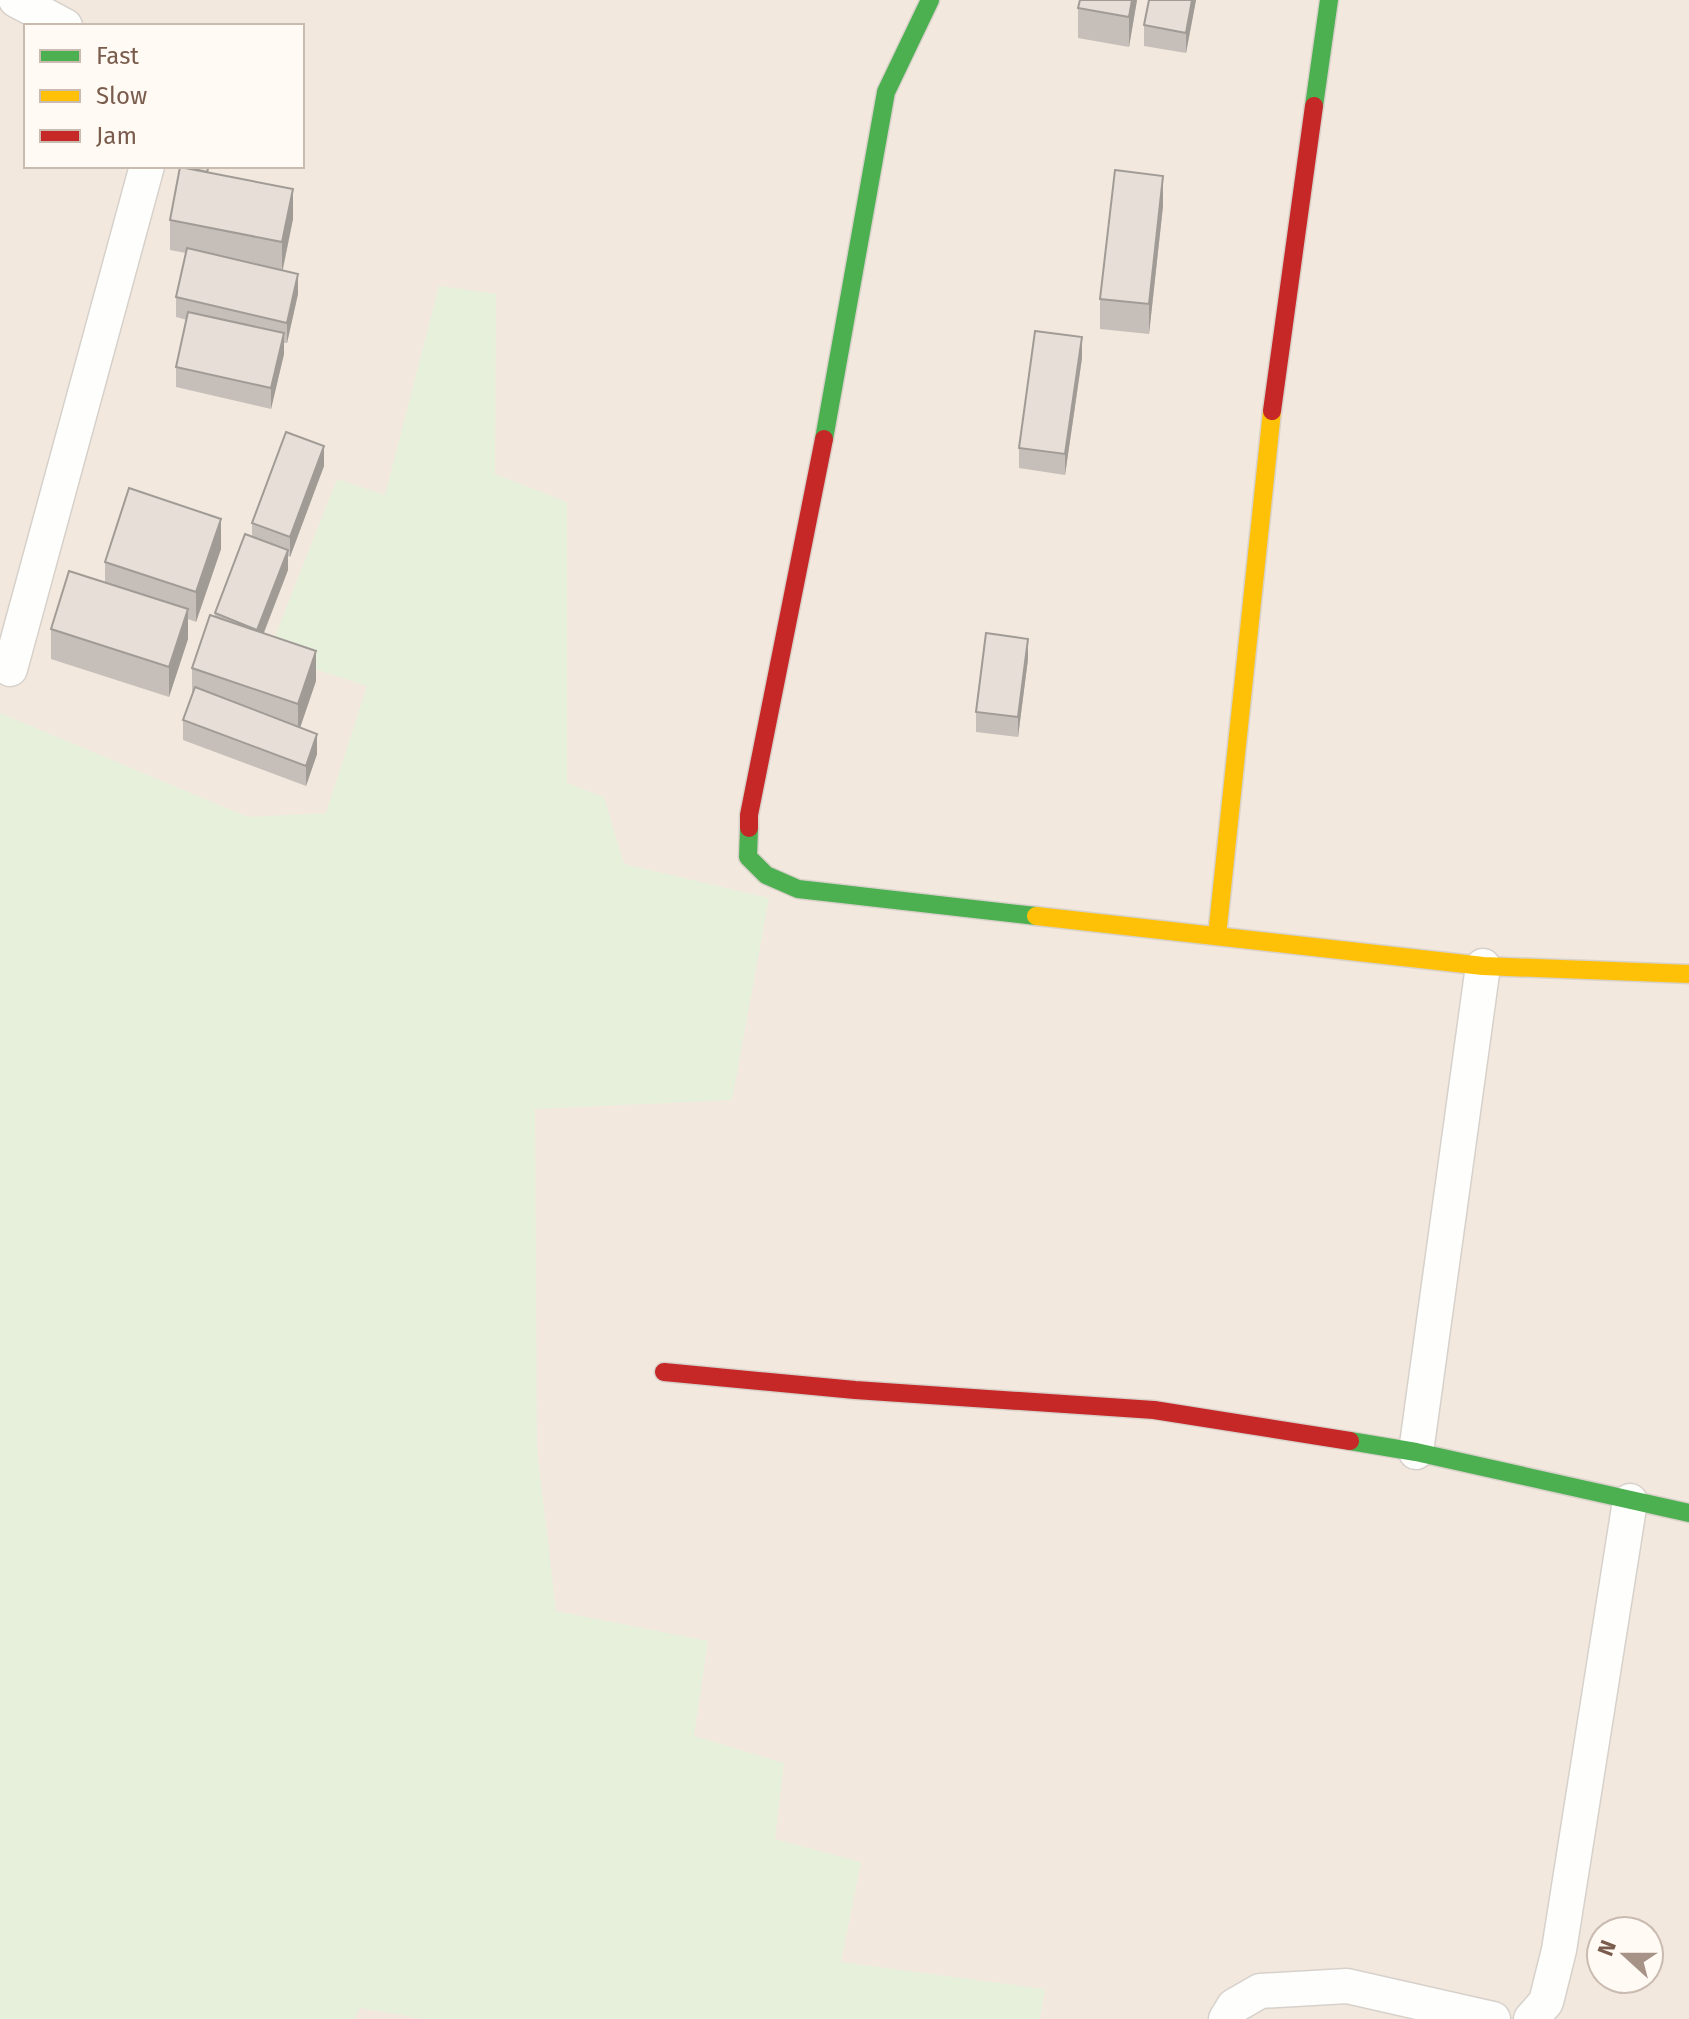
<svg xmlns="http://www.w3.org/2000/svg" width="1689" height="2019" viewBox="0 0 1689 2019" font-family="'Fira Sans',sans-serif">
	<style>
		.residential { fill: #f2e8de; fill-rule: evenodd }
		.green { fill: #e7f0db }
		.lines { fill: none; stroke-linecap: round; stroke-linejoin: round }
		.street-casing { stroke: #d7d1cb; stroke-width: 37 }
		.fast-casing { stroke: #d9d2cb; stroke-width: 21 }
		.slow-casing { stroke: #d9d2cb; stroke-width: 21 }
		.jam-casing { stroke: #d9d2cb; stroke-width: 21 }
		.street { stroke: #fefefd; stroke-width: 34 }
		.fast { stroke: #4caf50; stroke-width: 18 }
		.slow { stroke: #ffc107; stroke-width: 18 }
		.jam { stroke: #c62828; stroke-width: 18 }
		.wall { fill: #c6bfb9 }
		.shaded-wall { fill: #a19b96 }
		.building { fill: #e6ded7; stroke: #a19b96; stroke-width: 2 }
	</style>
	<rect width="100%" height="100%" fill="#f9f5f0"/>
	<!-- residential -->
	<path class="residential" d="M0,0H1689V2019H0ZM26,26H302V166H26ZM1601,1931H1649V1979H1601Z"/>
	<!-- green -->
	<path class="green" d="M439,286L496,294L495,474L567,502V783L604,797L624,864L769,898L732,1100L535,1109L537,1449L556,1611L708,1641L694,1736L784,1763L775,1839L861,1862L841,1962L1045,1989L1040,2019H424L360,2008L355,2019H0V713L248,817L326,813L367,686L268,654L337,479L385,495Z"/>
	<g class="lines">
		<defs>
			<path id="street" d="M16,0L65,26
				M10,669L147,166
				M1416,1452L1483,966
				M1226,2019L1234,2006L1260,1991L1347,1986L1493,2019
				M1531,2019L1546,2002L1559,1950L1630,1501"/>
			<path id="fast" d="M1314,106L1329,0
				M824,439L886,92L930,0
				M749,828L748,857L766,875L798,889L1036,916
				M1350,1441L1416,1452L1689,1513"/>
			<path id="slow" d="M1036,916L1483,966L1689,974
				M1217,936L1272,411"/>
			<path id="jam" d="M1272,411L1314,106
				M749,828V815L824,439
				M664,1372L855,1390L1154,1410L1350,1441"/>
		</defs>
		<!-- street casing -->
		<use href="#street" class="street-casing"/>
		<!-- fast casing -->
		<use href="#fast" class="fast-casing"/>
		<!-- slow casing -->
		<use href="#slow" class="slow-casing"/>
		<!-- jam casing -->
		<use href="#jam" class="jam-casing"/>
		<!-- street -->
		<use href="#street" class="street"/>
		<!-- fast -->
		<use href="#fast" class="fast"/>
		<!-- slow -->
		<use href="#slow" class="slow"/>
		<!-- jam -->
		<use href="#jam" class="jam"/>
	</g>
	<!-- wall -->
	<path class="wall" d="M1080,0H1137L1129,47L1078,38V8Z
		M1196,0L1186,53L1144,46V25Z
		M209,173L293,219L283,270L298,294L287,343H284V354L271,409L176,387V367L187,320L176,317V297L186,253L170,250V220Z
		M1163,206L1149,334L1100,329V299Z
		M1082,358L1065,475L1019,468V448Z
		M324,466L290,557L288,556V570L264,633L316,681L300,727L317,754L306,786L183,740V720L192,696V668L215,617V613L252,536V523Z
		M221,549L196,622L188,619V639L169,697L51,659V629L105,582V562Z
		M1028,659L1018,737L976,732V712Z"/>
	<!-- shaded-wall -->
	<path class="shaded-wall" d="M1132,0H1137L1129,47V17Z
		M1192,0H1196L1186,53V33Z
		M1163,176V206L1149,334V304Z
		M293,189V219L282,272V242Z
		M298,274V294L287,343V323Z
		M284,333V354L271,409V388Z
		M1082,337V358L1065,475V454Z
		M324,446V466L290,557V537Z
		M221,519V549L196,622V592Z
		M288,550V570L257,650V630Z
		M188,609V639L169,697V667Z
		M1028,639V659L1018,737V717Z
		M316,651V681L298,734V704Z
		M317,734V754L306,786V766Z"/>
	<!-- building -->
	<path class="building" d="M1080,0H1132L1129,17L1078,8Z
		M1149,0H1192L1186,33L1144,25Z
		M181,166H209L207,172Z
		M180,167L293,189L282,242L170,220Z
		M1115,170L1163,176L1149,304L1100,299Z
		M187,248L298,274L287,323L176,297Z
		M188,312L284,333L271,388L176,367Z
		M1035,331L1082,337L1065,454L1019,448Z
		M286,432L324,446L290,537L252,523Z
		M129,488L221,519L196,592L105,562Z
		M245,534L288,550L257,630L215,613Z
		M69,571L188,609L169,667L51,629Z
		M210,615L316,651L298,704L192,668Z
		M986,633L1028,639L1018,717L976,712Z
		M195,687L317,734L306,766L183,720Z"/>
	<!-- legend -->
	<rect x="24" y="24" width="280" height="144" fill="#fffaf3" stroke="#cabbb1" stroke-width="2"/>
	<rect x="40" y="50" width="40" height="12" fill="#4caf50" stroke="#cabbb1" stroke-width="2"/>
	<text x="96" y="64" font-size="24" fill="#7a5c4d">Fast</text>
	<rect x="40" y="90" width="40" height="12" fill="#ffc107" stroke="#cabbb1" stroke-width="2"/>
	<text x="96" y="104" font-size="24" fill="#7a5c4d">Slow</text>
	<rect x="40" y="130" width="40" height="12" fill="#c62828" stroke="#cabbb1" stroke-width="2"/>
	<text x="96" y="144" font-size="24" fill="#7a5c4d">Jam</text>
	<!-- north arrow -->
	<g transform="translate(1625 1955) rotate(291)"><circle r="38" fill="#fffaf3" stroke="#cabbb1" stroke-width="2"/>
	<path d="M0-6L14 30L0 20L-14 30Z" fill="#a69286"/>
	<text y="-12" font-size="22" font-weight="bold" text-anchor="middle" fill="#7a5c4d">N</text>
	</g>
</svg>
